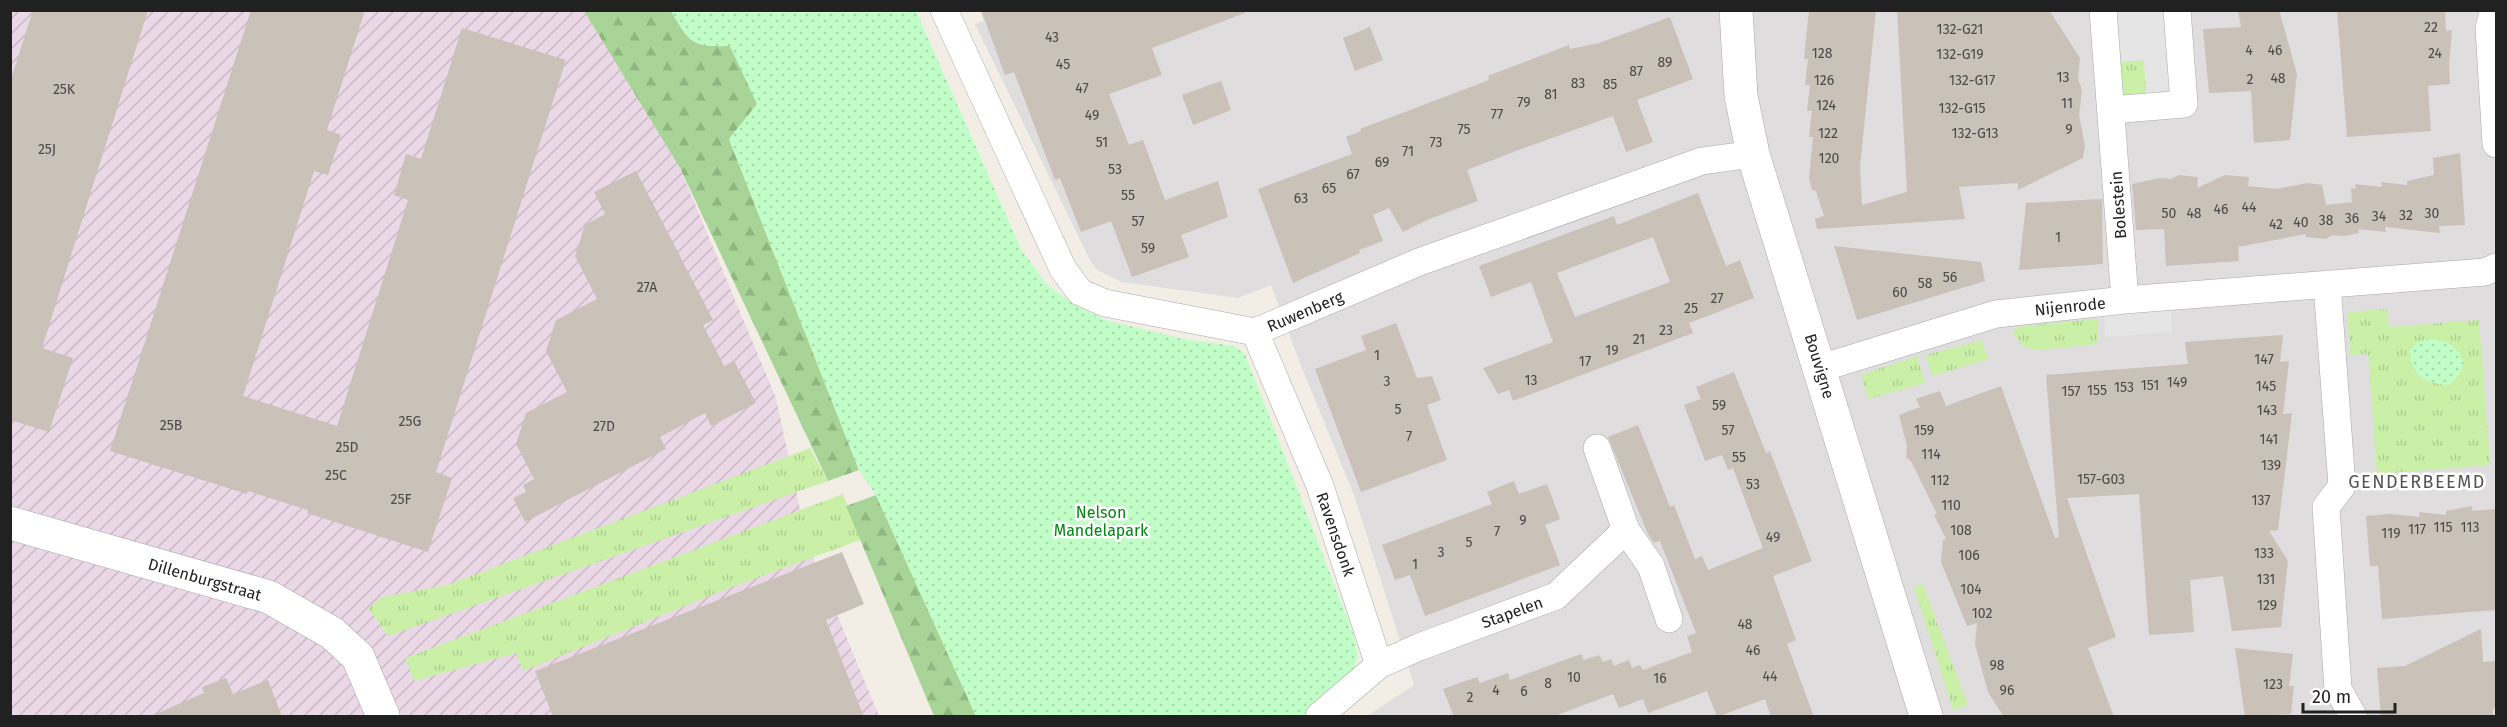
<svg xmlns="http://www.w3.org/2000/svg" width="2507" height="727" viewBox="0 0 2507 727" font-family="'Fira Sans',sans-serif">
	<style>
		.residential { fill: #dfdddd }
		.industrial { fill: url(#industrial-furrows) }
		.grass { fill: url(#grass-tufts) }
		.forest { fill: url(#forest-firs) }
		.park { fill: url(#park-dots) }
		.parking { fill: #e5e5e5 }
		.building { fill: #cac1b9; fill-rule: evenodd }
		.lines { fill: none; stroke-linecap: round; stroke-linejoin: round }
		.minor-casing { stroke: #a8a8a8; stroke-width: 28 }
		.tertiary-casing { stroke: #a8a8a8; stroke-width: 34 }
		.minor { stroke: #fff; stroke-width: 27 }
		.tertiary { stroke: #fff; stroke-width: 33 }
		.labels { text-anchor: middle; stroke-width: 5; stroke-linejoin: round; paint-order: stroke }
		.number-label { font-size: 14px; fill: #4b4947 }
		.street-label { font-size: 16px; fill: #212121; stroke: #fff }
		.park-label { font-size: 16px; fill: #028610; stroke: #fff }
		.neighbourhood-label { font-size: 18px; letter-spacing: 1.5px; fill: #545454; stroke: #fff }
	</style>
	<defs>
		<pattern id="industrial-furrows" width="10" height="10" patternUnits="userSpaceOnUse" patternTransform="scale(1.5)"><rect width="10" height="10" fill="#ebd8e7"/><path d="M-1 1l2-2M0 10L10 0M9 11l2-2" fill="none" stroke="#c9b9c6"/></pattern>
		<pattern id="grass-tufts" width="24" height="20" patternUnits="userSpaceOnUse" patternTransform="scale(1.5)"><rect width="24" height="20" fill="#caf0a8"/><path d="M3 7l-1-3M5 7V3M7 7l1-3M15 17l-1-3M17 17v-4M19 17l1-3" fill="none" stroke="#adce90"/></pattern>
		<pattern id="forest-firs" width="22" height="20" patternUnits="userSpaceOnUse" patternTransform="scale(1.5)"><rect width="22" height="20" fill="#a8d597"/><path d="M5 1l3.5 6h-7zM16 11l3.5 6h-7z" fill="#90b782"/></pattern>
		<pattern id="park-dots" width="8" height="8" patternUnits="userSpaceOnUse" patternTransform="scale(1.5)"><rect width="8" height="8" fill="#c1fec7"/><path d="M2 2h.1M6 6h.1" fill="none" stroke="#a6d9ab" stroke-width="1.8" stroke-linecap="round"/></pattern>
	</defs>
	<rect width="100%" height="100%" fill="#f2eee6"/>
	<!-- residential -->
	<path class="residential" d="M980,10L2496,11V716H1367L1414,685L1354,495L1300,363L1271,285L1238,298L1122,282L1097,270L1090,260L975,24L984,21Z"/>
	<!-- industrial -->
	<path class="industrial" d="M10,11H584L680,168L776,398L807,542L879,716H11Z"/>
	<!-- grass -->
	<path class="grass" d="M2144,60L2147,95L2119,97L2116,62Z
		M2387,309L2389,327L2479,320L2490,465L2377,474L2368,354L2350,355L2347,312Z
		M2097,319L2098,344L2037,350L2023,346L2013,333L2017,327L2024,326Z
		M1982,340L1988,359L1932,376L1926,355Z
		M1917,356L1925,383L1868,399L1861,375Z
		M810,448L828,481L388,636L368,608L382,597L447,585Z
		M843,494L860,540L724,590L523,671L516,653L414,681L405,658Z
		M1922,583L1968,705L1953,710L1914,588Z"/>
	<!-- forest -->
	<path class="forest" d="M584,11H671C690,43 691,47 730,46L758,104L729,139L859,470L828,481L680,168Z
		M876,495L976,716H934L846,506Z"/>
	<!-- park -->
	<path class="park" d="M671,11H916L1021,249L1047,285L1075,305L1105,320L1184,339L1234,346L1245,354L1353,633L1358,656L1350,679L1303,716H976L876,495L859,470L729,139L757,104L730,46C691,47 690,43 671,11Z
		M2428,339C2449,341 2457,344 2464,364L2457,378L2449,385C2424,384 2411,375 2410,350L2418,342Z"/>
	<!-- parking -->
	<path class="parking" d="M2103,11H2177L2184,104L2147,107L2144,60L2107,63Z
		M2171,308L2172,332L2105,337L2104,314Z"/>
	<!-- building -->
	<path class="building" d="M33,10H148L42,348L73,358L49,432L10,420V82Z
		M251,10H365L327,130L341,135L328,175L314,171L243,396L337,426L408,200L394,195L406,154L421,159L462,28L566,60L436,472L452,478L428,552L307,513L308,510L248,491L247,494L110,451Z
		M981,10H1244L1245,13L1152,48L1162,75L1109,94L1129,145L1143,140L1165,200L1218,181L1228,217L1181,235L1189,257L1132,277L1111,221L1081,232L1060,178L1055,180L1014,72L1005,75Z
		M1809,10H1876L1860,167L1862,205L1907,192L1897,10H2049L2080,58L2078,79L2082,90L2079,115L2085,146L2083,158L2018,190V183L1959,187L1965,219L1817,229L1815,219L1824,216L1816,191L1812,190L1809,178L1813,137H1809L1812,111H1807L1810,85H1805L1808,59H1804Z
		M2238,10H2279L2297,74L2290,140L2254,143L2251,91L2209,93L2203,29L2241,27Z
		M2337,10H2445L2446,31L2452,30L2449,66L2450,84L2428,86L2431,131L2347,137Z
		M1670,17L1693,79L1637,100L1653,142L1626,152L1613,116L1516,151L1467,170L1478,201L1429,219L1403,232L1389,208L1373,215L1383,241L1359,250L1360,253L1293,283L1258,189L1352,154L1346,137L1361,131L1360,129L1489,80L1488,76L1569,45L1570,49L1599,43Z
		M1370,27L1383,60L1355,71L1343,38Z
		M1221,81L1231,110L1193,125L1182,95Z
		M2460,153L2465,225L2439,226L2440,233L2385,227L2386,232L2358,229L2359,233L2344,236L2333,235L2325,239L2306,237V234L2238,247L2239,261L2166,266L2164,229L2136,230L2132,184L2160,178L2171,179L2179,175L2198,177L2197,188L2225,175L2249,177L2248,186L2277,189L2307,183L2322,185L2326,205L2352,202L2351,188L2356,189L2355,184L2382,187L2381,182L2407,185V181L2434,175L2433,158Z
		M636,171L713,320L703,325L724,366L734,361L756,403L711,426L705,413L660,437L666,449L525,522L513,498L526,492L523,485L534,479L516,444L526,413L567,392L546,351L556,320L597,299L575,256L585,225L605,214L594,192Z
		M1698,193L1726,266L1740,260L1754,298L1689,323L1693,333L1513,401L1509,390L1498,394L1483,368L1553,342L1531,282L1491,297L1479,266L1614,216L1617,225ZM1653,237L1670,282L1575,317L1557,273Z
		M2102,199L2103,264L2019,270L2026,203Z
		M1834,246L1981,262L1985,281L1857,320Z
		M1396,323L1417,378L1432,376L1441,400L1427,405L1447,460L1361,492L1315,369L1366,350L1361,336Z
		M2283,335L2280,362L2289,361L2283,414L2292,413L2278,530L2269,531L2288,561L2281,627L2232,631L2223,576L2190,580L2194,632L2149,635L2139,494L2067,498L2116,637L2088,648L2114,717H2004L1988,692L1975,644L1977,623L1967,626L1941,562L1943,540L1946,539L1934,515L1937,514L1911,461L1906,457L1907,446L1899,415L1920,407L1916,399L1940,391L1946,406L2001,386L2055,538L2059,537L2046,375L2188,364L2185,342Z
		M1734,372L1766,453L1770,451L1812,561L1773,576L1796,640L1787,644L1814,717H1771L1765,699L1717,717L1707,691L1648,713L1643,699L1619,708L1613,694L1552,717H1454L1443,689L1477,677L1480,683L1508,673L1510,680L1581,654L1584,660L1599,655L1603,662L1611,659L1614,666L1629,660L1632,668L1640,665L1643,670L1692,652L1687,636L1696,633L1660,541L1654,543L1648,534L1608,437L1638,425L1670,507L1674,505L1695,559L1702,556L1708,570L1763,548L1733,468L1728,470L1722,455L1705,461L1684,405L1701,399L1696,387Z
		M1514,481L1519,494L1547,484L1560,519L1545,525L1560,565L1425,616L1410,575L1395,580L1382,545L1492,504L1487,492Z
		M2472,506V511L2496,509V610L2382,619L2378,566H2370L2366,516L2390,514L2420,517L2419,512L2446,515V511Z
		M842,552L864,604L826,620L864,717H553L535,671Z
		M2481,629L2483,662L2496,661V708L2493,709V717H2381L2377,668L2405,666Z
		M2235,648L2293,654L2289,686H2294L2291,714L2245,717Z
		M226,678L233,694L268,680L282,717H149L204,693L202,687Z"/>
	<g class="lines">
		<defs>
			<path id="minor" d="M944,10L1063,269L1080,292L1105,303L1255,332L1419,262L1702,161L1753,154
				M2103,10L2125,300
				M2496,12L2493,14L2489,28L2496,144
				M2111,110L2184,104L2177,10
				M2327,284L2342,486L2326,507L2338,689L2353,716
				M1255,332L1320,486L1379,665
				M1821,368L1996,314L2125,300L2485,272L2496,267
				M1626,530L1651,566L1669,619
				M1319,716L1379,665L1419,647L1556,596L1626,530L1597,448"/>
			<path id="tertiary" d="M1736,10L1741,96L1753,154L1926,716
				M10,523L269,597L332,633L358,657L383,716"/>
		</defs>
		<!-- minor casing -->
		<use href="#minor" class="minor-casing"/>
		<!-- tertiary casing -->
		<use href="#tertiary" class="tertiary-casing"/>
		<!-- minor -->
		<use href="#minor" class="minor"/>
		<!-- tertiary -->
		<use href="#tertiary" class="tertiary"/>
	</g>
	<g class="labels">
		<!-- number labels -->
		<g class="number-label">
			<text x="2431" y="32">22</text>
			<text x="1960" y="34">132-G21</text>
			<text x="1052" y="42">43</text>
			<text x="2249" y="55">4</text>
			<text x="2275" y="55">46</text>
			<text x="1822" y="58">128</text>
			<text x="2435" y="58">24</text>
			<text x="1960" y="59">132-G19</text>
			<text x="1665" y="67">89</text>
			<text x="1063" y="69">45</text>
			<text x="1636" y="76">87</text>
			<text x="2063" y="82">13</text>
			<text x="2278" y="83">48</text>
			<text x="2250" y="84">2</text>
			<text x="1824" y="85">126</text>
			<text x="1972" y="85">132-G17</text>
			<text x="1578" y="88">83</text>
			<text x="1610" y="89">85</text>
			<text x="1082" y="93">47</text>
			<text x="64" y="94">25K</text>
			<text x="1551" y="99">81</text>
			<text x="1524" y="107">79</text>
			<text x="2067" y="108">11</text>
			<text x="1826" y="110">124</text>
			<text x="1962" y="113">132-G15</text>
			<text x="1497" y="119">77</text>
			<text x="1092" y="120">49</text>
			<text x="1464" y="134">75</text>
			<text x="2069" y="134">9</text>
			<text x="1828" y="138">122</text>
			<text x="1975" y="138">132-G13</text>
			<text x="1102" y="147">51</text>
			<text x="1436" y="147">73</text>
			<text x="47" y="154">25J</text>
			<text x="1408" y="156">71</text>
			<text x="1829" y="163">120</text>
			<text x="1382" y="167">69</text>
			<text x="1115" y="174">53</text>
			<text x="1353" y="179">67</text>
			<text x="1329" y="193">65</text>
			<text x="1128" y="200">55</text>
			<text x="1301" y="203">63</text>
			<text x="2249" y="212">44</text>
			<text x="2221" y="214">46</text>
			<text x="2169" y="218">50</text>
			<text x="2194" y="218">48</text>
			<text x="2432" y="218">30</text>
			<text x="2406" y="220">32</text>
			<text x="2379" y="221">34</text>
			<text x="2352" y="223">36</text>
			<text x="2326" y="225">38</text>
			<text x="1138" y="226">57</text>
			<text x="2301" y="227">40</text>
			<text x="2276" y="229">42</text>
			<text x="2058" y="242">1</text>
			<text x="1148" y="253">59</text>
			<text x="1950" y="282">56</text>
			<text x="1925" y="288">58</text>
			<text x="647" y="292">27A</text>
			<text x="1900" y="297">60</text>
			<text x="1717" y="303">27</text>
			<text x="1691" y="313">25</text>
			<text x="1666" y="335">23</text>
			<text x="1639" y="344">21</text>
			<text x="1612" y="355">19</text>
			<text x="1377" y="360">1</text>
			<text x="2264" y="364">147</text>
			<text x="1585" y="366">17</text>
			<text x="1531" y="385">13</text>
			<text x="1387" y="386">3</text>
			<text x="2177" y="387">149</text>
			<text x="2150" y="390">151</text>
			<text x="2266" y="391">145</text>
			<text x="2124" y="392">153</text>
			<text x="2097" y="395">155</text>
			<text x="2071" y="396">157</text>
			<text x="1719" y="410">59</text>
			<text x="1398" y="414">5</text>
			<text x="2267" y="415">143</text>
			<text x="410" y="426">25G</text>
			<text x="171" y="430">25B</text>
			<text x="604" y="431">27D</text>
			<text x="1728" y="435">57</text>
			<text x="1924" y="435">159</text>
			<text x="1409" y="441">7</text>
			<text x="2269" y="444">141</text>
			<text x="347" y="452">25D</text>
			<text x="1931" y="459">114</text>
			<text x="1739" y="462">55</text>
			<text x="2271" y="470">139</text>
			<text x="336" y="480">25C</text>
			<text x="2101" y="484">157-G03</text>
			<text x="1940" y="485">112</text>
			<text x="1753" y="489">53</text>
			<text x="401" y="504">25F</text>
			<text x="2261" y="505">137</text>
			<text x="1951" y="510">110</text>
			<text x="1523" y="525">9</text>
			<text x="2443" y="532">115</text>
			<text x="2470" y="532">113</text>
			<text x="2417" y="534">117</text>
			<text x="1961" y="535">108</text>
			<text x="1497" y="536">7</text>
			<text x="2391" y="538">119</text>
			<text x="1773" y="542">49</text>
			<text x="1469" y="547">5</text>
			<text x="1441" y="557">3</text>
			<text x="2264" y="558">133</text>
			<text x="1969" y="560">106</text>
			<text x="1415" y="569">1</text>
			<text x="2266" y="584">131</text>
			<text x="1971" y="594">104</text>
			<text x="2267" y="610">129</text>
			<text x="1982" y="618">102</text>
			<text x="1745" y="629">48</text>
			<text x="1753" y="655">46</text>
			<text x="1997" y="670">98</text>
			<text x="1770" y="681">44</text>
			<text x="1574" y="682">10</text>
			<text x="1660" y="683">16</text>
			<text x="1548" y="688">8</text>
			<text x="2273" y="689">123</text>
			<text x="1496" y="695">4</text>
			<text x="2007" y="695">96</text>
			<text x="1524" y="696">6</text>
			<text x="1470" y="702">2</text>
		</g>
		<!-- street labels -->
		<g class="street-label">
			<text transform="translate(2118 205) rotate(-94)" y="6">Bolestein</text>
			<text transform="translate(2070 306) rotate(-6)" y="6">Nijenrode</text>
			<text transform="translate(1305 311) rotate(-23)" y="6">Ruwenberg</text>
			<text transform="translate(1820 366) rotate(73)" y="6">Bouvigne</text>
			<text transform="translate(1336 534) rotate(71)" y="6">Ravensdonk</text>
			<text transform="translate(205 579) rotate(16)" y="6">Dillenburgstraat</text>
			<text transform="translate(1512 612) rotate(-20)" y="6">Stapelen</text>
		</g>
		<!-- park labels -->
		<g class="park-label">
			<text x="1101" y="518">Nelson<tspan x="1101" dy="18">Mandelapark</tspan></text>
		</g>
		<!-- neighbourhood labels -->
		<g class="neighbourhood-label">
			<text x="2417" y="488">GENDERBEEMD</text>
		</g>
	</g>
	<!-- border -->
	<rect width="2507" height="727" fill="none" stroke="#212121" stroke-width="24"/>
	<!-- scale -->
	<path d="M2303 703v9h92v-9" fill="none" stroke="#212121" stroke-width="3"/>
	<text x="2312" y="703" font-size="18" fill="#212121" stroke="#ffffff" stroke-width="4.5" paint-order="stroke">20 m</text>
</svg>
